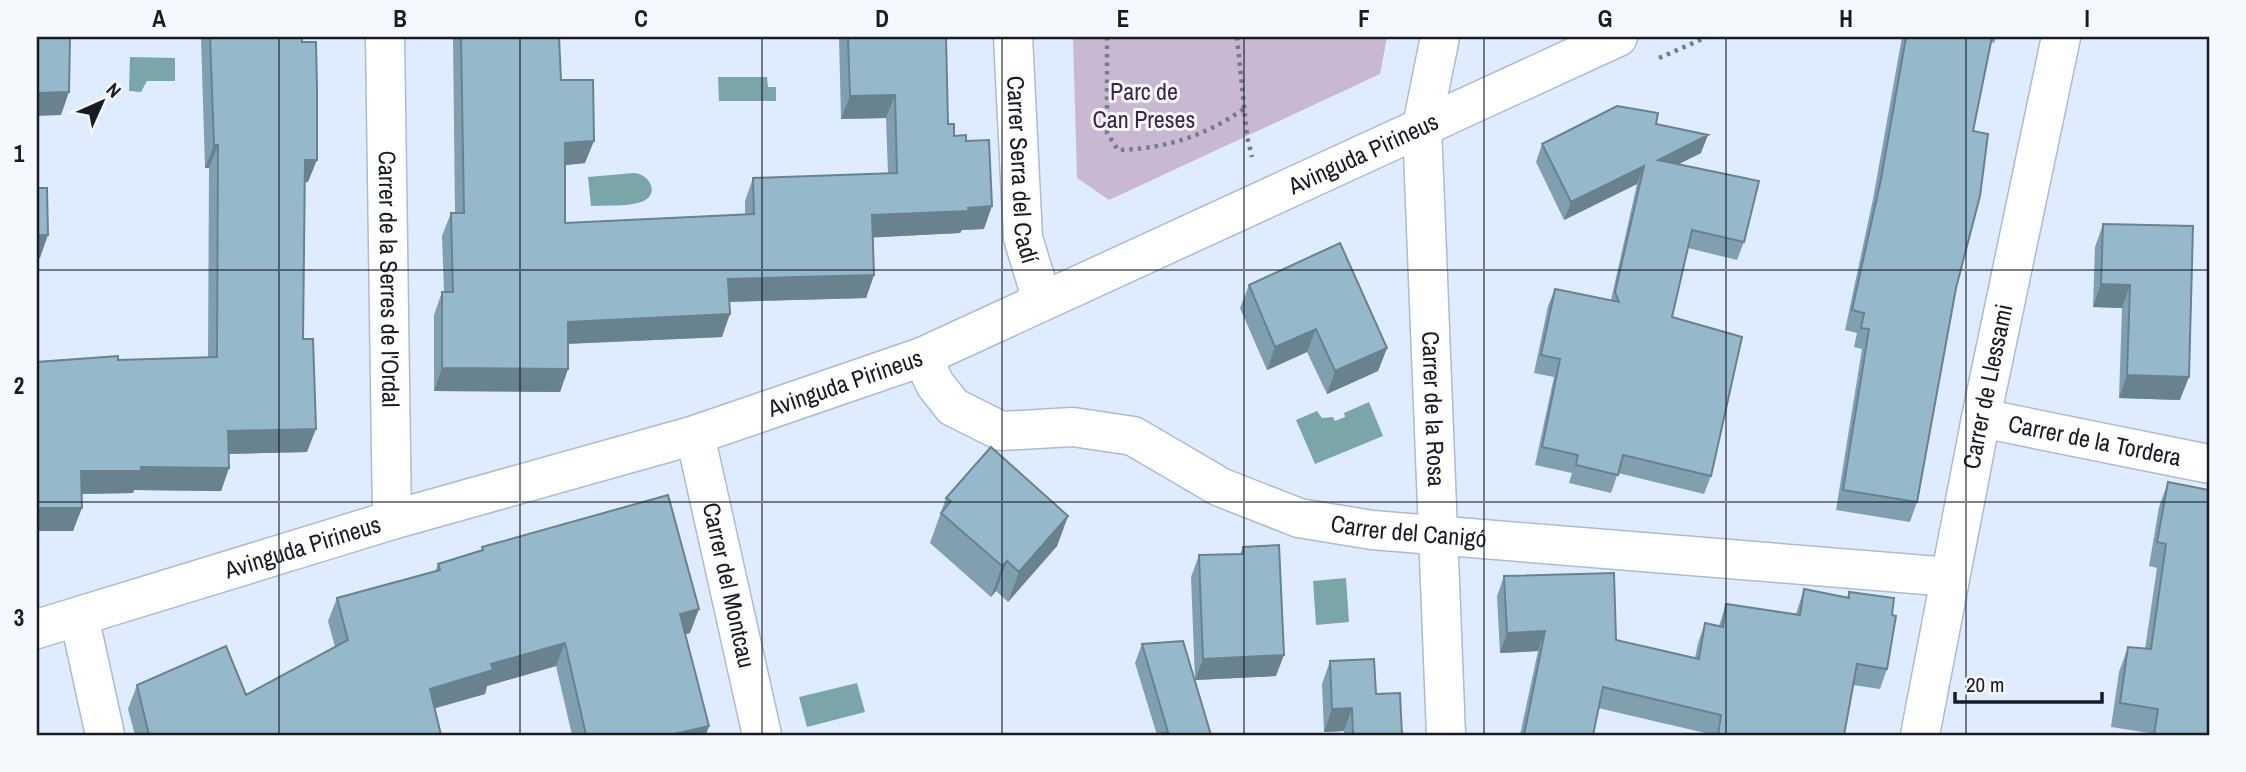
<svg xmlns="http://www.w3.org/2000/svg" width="2246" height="772" viewBox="0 0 2246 772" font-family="'Archivo Narrow',sans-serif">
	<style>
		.green { fill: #c9b8d2 }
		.water { fill: #7ba6a9 }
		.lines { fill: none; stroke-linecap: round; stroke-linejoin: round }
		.street-casing { stroke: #acbbd2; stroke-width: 41 }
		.path { stroke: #747d8a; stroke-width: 4.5; stroke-dasharray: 3.5 5; stroke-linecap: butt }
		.street { stroke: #fff; stroke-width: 38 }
		.wall { fill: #809faf }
		.shaded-wall { fill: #68828e }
		.building { fill: #95b9cb; stroke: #68828e; stroke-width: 2 }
		.grid { fill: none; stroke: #171c24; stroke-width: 2; stroke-opacity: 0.55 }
		.labels { text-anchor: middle; stroke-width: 6; stroke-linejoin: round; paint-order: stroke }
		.park-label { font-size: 24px; fill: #3f234c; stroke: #f5f8fd }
		.street-label { font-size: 24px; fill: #171c24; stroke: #f5f8fd }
		.neatline { fill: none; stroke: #171c24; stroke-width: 2.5 }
		.grid-label { font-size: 23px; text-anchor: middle; font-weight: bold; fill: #171c24 }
	</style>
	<rect width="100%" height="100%" fill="#dfecff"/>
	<!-- green -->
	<path class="green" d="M1073,37H1387L1380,74L1109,200L1077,178Z"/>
	<!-- water -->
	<path class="water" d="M130,57L175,58V81H147L141,92L129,91Z
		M767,77L768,87H776V101H719L718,77Z
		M634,173C650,174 661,195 641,202C627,207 606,205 591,206L588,177Z
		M1369,402L1383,436L1315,464L1296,420L1317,411L1322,418L1333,417L1335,421L1345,417L1344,413Z
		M1346,578L1349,622L1316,625L1313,581Z
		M857,683L865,712L807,727L799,697Z"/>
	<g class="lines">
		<defs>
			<g id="street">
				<path id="s1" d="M385,37L392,520"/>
				<path id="s2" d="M1013,37L1023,238L1042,300"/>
				<path id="s3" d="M1440,37L1422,126L1446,735"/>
				<path id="s4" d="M922,357L935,384L953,407L1001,431L1073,427L1133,436L1220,487L1299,518L1372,530L1950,577"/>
				<path id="s5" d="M1981,418L2209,464"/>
				<path id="s6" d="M695,435L762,735"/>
				<path d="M79,616L105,735"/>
				<path id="s7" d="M37,629L392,520L695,435L922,357L1618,37"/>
				<path id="s8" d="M1920,735L1981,418L2061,37"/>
			</g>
		</defs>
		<!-- street casing -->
		<use href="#street" class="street-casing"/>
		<!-- path -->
		<path class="path" d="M1107,37V133L1118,150C1166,149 1207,135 1245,108
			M1237,37L1247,136L1252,157
			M1659,58L1707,37"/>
		<!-- street -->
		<use href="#street" class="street"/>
	</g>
	<!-- wall -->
	<path class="wall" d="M201,37H302L308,182H305L303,339L307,452L229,454V468L221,491L134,490L133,493L81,494L73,531H37V362L208,358L209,168H205Z
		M453,37H559L561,80L585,163L565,165V223L745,215V201L753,178L888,173L886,118L841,119L839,37H946L948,124L954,136L966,141L984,229L962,230L960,233L873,237L874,275L866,298L730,302L722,337L568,344V369L560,392L434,391V315L442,292H444L442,236L451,213H455Z
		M1902,37H1996L1994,43L1991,42L1973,131L1956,288L1917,502L1910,522L1836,510L1862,349L1854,347L1857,333L1845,330L1873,199Z
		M1656,124L1701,153L1678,164L1744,242L1737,260L1688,248L1672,317L1711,476L1704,494L1618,473L1611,493L1569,483L1572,473L1535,465L1554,377L1534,373L1548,306L1555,289L1611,300L1637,184L1564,220L1536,162L1542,144Z
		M2103,224L2180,400L2119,398L2122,308L2093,307L2095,247Z
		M1249,285L1387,348L1378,371L1327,394L1307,352L1267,370L1240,308Z
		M2168,482L2209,735H2149V733L2111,727L2119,672L2128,647L2145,649L2157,568L2149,566L2159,507Z
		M946,498L1068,516L1057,546L1008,602L996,591L991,597L930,543Z
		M482,547L690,633L685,634L706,735H572L556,666L487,686L485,694L435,708L441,735H135L128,709L137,685L246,695L335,647L328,621L337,598L435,572L438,564L481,551Z
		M1243,547L1276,676L1195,680L1191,577L1199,555L1240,554Z
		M1504,576L1616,640L1695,658L1698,643L1705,623L1719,626L1726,604L1796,614L1804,589L1847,597L1849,592L1892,615L1887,669L1880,689L1853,685L1844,735H1714L1598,708L1593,735H1520L1538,651L1500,653L1497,596Z
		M1142,644L1211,735H1157L1135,663Z
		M1330,661L1376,694L1402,735H1344V731L1324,732L1322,684Z"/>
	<!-- shaded-wall -->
	<path class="shaded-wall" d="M69,92L61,115L37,116V93Z
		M895,95L886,118L841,119L850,96Z
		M1708,135L1701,153L1651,178L1658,160Z
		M594,141L585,163L557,166L565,143Z
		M214,145H218L209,168H205Z
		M305,160H317L308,182L297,183Z
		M1644,166L1637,184L1564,220L1571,202Z
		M992,206L984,229L962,230L960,233L864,238L872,215Z
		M37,235H48L40,258H37Z
		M874,275L866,298L720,302L728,279Z
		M2101,284L2130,285L2122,308L2093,307Z
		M730,314L722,337L560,344L568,322Z
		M1316,329L1307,352L1267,370L1275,347Z
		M1387,348L1378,371L1327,394L1335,371Z
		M442,368L568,369L560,392L434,391Z
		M2127,375L2189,377L2180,400L2119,398Z
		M316,429L307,452L220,454L228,431Z
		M141,467L229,468L221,491L134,490L133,493L73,494L81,471Z
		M37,508H82L73,531H37Z
		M1068,516L1057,546L1008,602L1019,572Z
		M1007,561L996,591L991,597L1002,566Z
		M699,609L690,633L671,638L680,614Z
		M1545,631L1538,651L1500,653L1507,633Z
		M565,643L556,666L487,686L485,694L422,712L430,689L491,664Z
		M1284,655L1276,676L1195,680L1203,659Z
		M1352,708L1344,731L1324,732L1332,709Z
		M709,726L706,735H670Z"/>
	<!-- building -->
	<path class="building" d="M37,37H70L69,92L37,93Z
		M210,37H302V42H316L317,89V160H305L303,339H313L316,429L228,431L229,468L141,467V471H81L82,508H37V362L118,356V360L217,357L218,145H214Z
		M461,37H559L561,80H593L594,141L565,143V223L754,214L753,178L897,173L895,95L850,96L848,37H946L948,124H954V136L966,135V141L989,140L992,206L968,208L969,211L872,215L874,275L728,279L730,314L568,322V369L442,368V292H453L451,213H464Z
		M1906,37H1992L1973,131L1988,134L1980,196L1956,288L1917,502L1843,490L1869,329L1861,328L1864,313L1852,310L1881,179Z
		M1617,106L1658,113L1656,124L1708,135L1658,160L1759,181L1744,242L1692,230L1672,317L1742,337L1711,476L1623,455L1618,475L1576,465L1578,455L1542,447L1560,359L1541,355L1555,289L1619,302L1615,292L1644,166L1571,202L1542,144Z
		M37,188H47L48,235H37Z
		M2103,224L2193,226L2189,377L2127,375L2130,285L2101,284Z
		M1340,243L1387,348L1335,371L1316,329L1275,347L1249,285Z
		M991,447L1068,516L1019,572L1007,561L1002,566L941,513L951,501L946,498Z
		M2168,482L2209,490V735H2154L2158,709L2120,703L2128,647L2151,649L2166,544L2157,542Z
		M668,495L699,609L680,614L709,726L670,735H586L565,643L491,664L493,670L430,689L441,735H149L137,685L226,646L246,695L348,640L337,598L440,570L438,564L483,550L482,547Z
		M1279,545L1284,655L1203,659L1199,555L1243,554V547Z
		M1614,573L1616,640L1699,659L1705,623L1723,627L1726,604L1800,615L1804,589L1849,598V592L1894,598L1892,615L1896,616L1887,669L1857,664L1844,735H1718L1721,715L1603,687L1593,735H1524L1545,631L1507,633L1504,576Z
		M1183,641L1211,735H1156L1168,732L1142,644Z
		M1374,659L1376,694L1400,693L1402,735H1353L1352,708L1332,709L1330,661Z"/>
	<!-- grid -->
	<path class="grid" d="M279,37V735M520,37V735M762,37V735M1002,37V735M1244,37V735M1484,37V735M1726,37V735M1966,37V735M37,270H2209M37,502H2209"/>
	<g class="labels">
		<!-- park labels -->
		<g class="park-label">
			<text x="1144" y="100">Parc de<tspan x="1144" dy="28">Can Preses</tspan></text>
		</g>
		<!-- street labels -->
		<g class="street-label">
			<text dy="8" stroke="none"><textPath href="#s7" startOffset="1412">Avinguda Pirineus</textPath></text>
			<text dy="8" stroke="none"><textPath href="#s2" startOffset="133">Carrer Serra del Cadí</textPath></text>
			<text dy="8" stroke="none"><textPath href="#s1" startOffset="242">Carrer de la Serres de l'Ordal</textPath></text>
			<text dy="8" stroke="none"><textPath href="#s7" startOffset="845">Avinguda Pirineus</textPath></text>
			<text dy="8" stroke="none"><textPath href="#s8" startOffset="355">Carrer de Llessami</textPath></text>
			<text dy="8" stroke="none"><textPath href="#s3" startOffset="374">Carrer de la Rosa</textPath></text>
			<text dy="8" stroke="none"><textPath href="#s5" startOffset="116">Carrer de la Tordera</textPath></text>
			<text dy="8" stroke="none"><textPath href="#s4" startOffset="542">Carrer del Canigó</textPath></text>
			<text dy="8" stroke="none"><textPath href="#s7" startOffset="278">Avinguda Pirineus</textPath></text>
			<text dy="8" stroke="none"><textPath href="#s6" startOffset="154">Carrer del Montcau</textPath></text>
		</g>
	</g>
	<!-- border -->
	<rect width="2246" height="772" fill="none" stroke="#f5f8fd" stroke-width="77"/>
	<!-- north arrow -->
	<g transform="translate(102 102) rotate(45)" stroke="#f5f8fd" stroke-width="5" paint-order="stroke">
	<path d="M0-5L12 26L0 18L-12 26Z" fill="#171c24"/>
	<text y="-10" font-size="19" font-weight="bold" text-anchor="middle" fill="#171c24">N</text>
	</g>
	<!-- scale -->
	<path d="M1955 692v10h147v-10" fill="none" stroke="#171c24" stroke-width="3.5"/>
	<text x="1966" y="692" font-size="21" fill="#171c24" stroke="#f5f8fd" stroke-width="5" paint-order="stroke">20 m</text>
	<rect x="38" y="38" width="2170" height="696" class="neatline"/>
	<g class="grid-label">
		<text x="159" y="27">A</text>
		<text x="400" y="27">B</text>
		<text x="641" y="27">C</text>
		<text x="882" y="27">D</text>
		<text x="1123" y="27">E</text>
		<text x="1364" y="27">F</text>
		<text x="1605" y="27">G</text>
		<text x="1846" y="27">H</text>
		<text x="2087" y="27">I</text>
		<text x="19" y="162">1</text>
		<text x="19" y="394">2</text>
		<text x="19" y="626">3</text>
	</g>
</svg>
